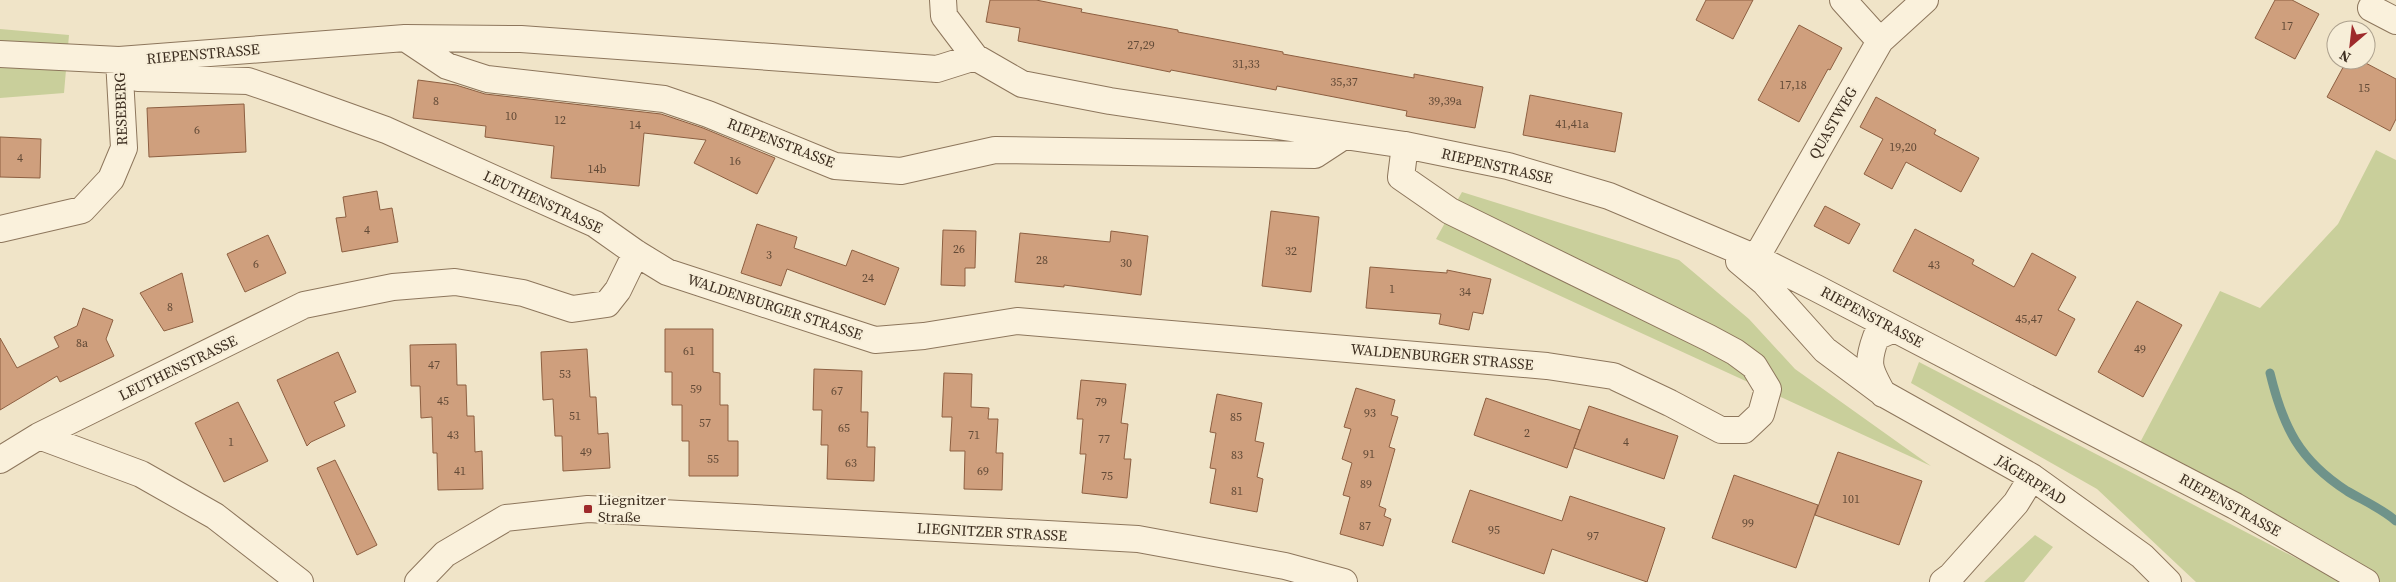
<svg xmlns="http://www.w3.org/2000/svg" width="2396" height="582" viewBox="0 0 2396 582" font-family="'Source Serif 4',serif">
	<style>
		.green { fill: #c9cf9b }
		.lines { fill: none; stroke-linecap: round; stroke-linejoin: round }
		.stream { stroke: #6f938a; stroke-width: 9 }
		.building { fill: #cf9f7d; stroke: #8d5f41 }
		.street-casing { stroke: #8d765c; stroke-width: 28 }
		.street { stroke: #faf1dc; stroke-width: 26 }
		.poi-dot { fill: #9e2a2b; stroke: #f7eed8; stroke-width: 2 }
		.labels { text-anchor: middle; stroke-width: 4.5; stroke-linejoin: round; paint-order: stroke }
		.number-label { font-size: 12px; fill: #624a37 }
		.street-label { font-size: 15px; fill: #3d2e20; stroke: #f7eed8 }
		.poi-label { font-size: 15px; fill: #3d2e20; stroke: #f7eed8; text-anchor: start }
	</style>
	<rect width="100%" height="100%" fill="#f0e4c8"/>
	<!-- green -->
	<path class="green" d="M0,29L69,35L64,93L0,98Z
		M2376,150L2396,160V582H2366L2134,454L2220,291L2260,308L2338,224Z
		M1462,192L1679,260L1749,319L1795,369L1931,466L1436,239Z
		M1919,362L2342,582H2196L2097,489L1911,383Z
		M2035,535L2053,547L2024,582H1984Z"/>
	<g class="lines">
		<!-- stream -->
		<path class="stream" d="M2270,373C2283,427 2299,460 2347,491C2364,501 2381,508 2396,521"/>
	</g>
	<!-- building -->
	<path class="building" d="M990,0H1036L1082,9L1081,12L1178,30V32L1283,52V54L1414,78V74L1483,87L1475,128L1406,116L1407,111L1277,86L1276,90L1171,70L1170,72L1018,41L1020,28L986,22Z
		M1706,0H1753L1733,39L1696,20Z
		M2275,0H2292L2319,14L2295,59L2255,38Z
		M1799,25L1842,48L1830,70L1828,69L1799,122L1758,100Z
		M2347,60H2360L2396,79V119L2390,131L2327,97Z
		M418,80L456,85L485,94L661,114L703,128L775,158L757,194L694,163L706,140L644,133L639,186L551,178L554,146L485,137L486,126L413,118Z
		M1530,95L1622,113L1615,152L1523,135Z
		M1876,97L1936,130L1934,134L1979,158L1961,192L1906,162L1892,189L1864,174L1883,139L1860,127Z
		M244,104L246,152L149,157L147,108Z
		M0,137L41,139L40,178L0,177Z
		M377,191L380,210L392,208L398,242L342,252L336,218L346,217L343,197Z
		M1825,206L1860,224L1849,244L1814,226Z
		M1271,211L1319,217L1311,292L1262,286Z
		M757,224L797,237L794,248L846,266L852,250L899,268L885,305L787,269L781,286L741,273Z
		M1915,229L1974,260L1972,264L2014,287L2032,253L2076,277L2058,310L2075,319L2056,356L1893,271Z
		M943,230L976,231L975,268H965V286L941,285Z
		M1111,231L1148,236L1141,295L1064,285V287L1015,282L1020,233L1110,242Z
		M268,235L286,273L245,292L227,254Z
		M1370,267L1447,273V270L1491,279L1483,314L1473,312L1469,330L1439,324L1441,314L1366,308Z
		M182,273L193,322L164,331L140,293Z
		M2137,301L2182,325L2143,397L2098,372Z
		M83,308L113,320L106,339L114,356L60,382L57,376L0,410V338L17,368L59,347L54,337L77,326Z
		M665,329H713V372L720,373V405H728V441H738V476H689V441H682V405H672V372H665Z
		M456,344L457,385H466L467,416H474L475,452L482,451L483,489L438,490L437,453H433L432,417L421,418L420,386H411L410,345Z
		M587,349L590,397H596L598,434L608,433L610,468L563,471L562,436H555L553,399L543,400L541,352Z
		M338,352L356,392L334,402L345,426L311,442L307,446L277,380Z
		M814,369L862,371L861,412H868L867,447H875L874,481L827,479L828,445H821L822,410H813Z
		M944,373L972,374L971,407L989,408L988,419H998L996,453H1003L1002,490L964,489L965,451H950L952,417H942Z
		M1081,380L1126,384L1121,423L1128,424L1124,459H1131L1127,498L1082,493L1086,454H1080L1083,419H1077Z
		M1356,388L1395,400L1391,415L1398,417L1389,447L1395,449L1379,506L1386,509L1384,516L1391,519L1383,546L1340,534L1350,497L1343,495L1352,463L1342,459L1351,429L1344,427Z
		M1217,394L1262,403L1255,441L1264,443L1257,477L1263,479L1257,512L1210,503L1216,469L1210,468L1216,433L1210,432Z
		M1486,398L1580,430L1567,468L1474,435Z
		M238,402L268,461L224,482L195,423Z
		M1589,406L1678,436L1664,479L1574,448Z
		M1838,452L1922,481L1899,545L1815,515Z
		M335,460L377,545L357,555L317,468Z
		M1734,475L1818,505L1796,568L1712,538Z
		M1470,490L1562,521L1570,496L1665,528L1647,582L1552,549L1544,574L1452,542Z"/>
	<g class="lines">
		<defs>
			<path id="street" d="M943,0L944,16L975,57L1022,84L1110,101L1405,145L1508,166L1609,196L1756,258L1816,288L2235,506L2366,582
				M1843,0L1880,41
				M2371,8L2396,21
				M405,38L447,66L487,79L664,99L708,114L835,166L901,171L995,150L1315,155L1344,136
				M0,54L119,60L405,38L521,39L937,69L975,57
				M119,60L138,78L248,81L283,93L386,130L595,224L636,253L667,272L875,340L924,336L1017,321L1547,366L1613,376L1670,403L1721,430H1744L1761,414L1768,389L1754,366L1735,352L1709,338L1450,211L1401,177L1405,145
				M0,229L82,210L111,179L124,148L119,60
				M1756,258L1880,41L1925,0
				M1739,261L1764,282L1825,350L1884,394L2032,477L2142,556L2168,582
				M1883,394C1869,369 1866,364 1876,337L1894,329
				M39,436L141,474L215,516L300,582
				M0,460L39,436L304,305L393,287L455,282L523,293L572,309L607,304L618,290L636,253
				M418,582L445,554L506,518L588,509L1138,539L1285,566L1344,582
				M1943,582L1951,576L2016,503L2032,477"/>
		</defs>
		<!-- street casing -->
		<use href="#street" class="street-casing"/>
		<!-- street -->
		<use href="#street" class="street"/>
	</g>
	<!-- markers -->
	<rect class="poi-dot" x="583" y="504" width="10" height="10" rx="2.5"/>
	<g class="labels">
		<!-- number labels -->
		<g class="number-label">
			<text x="2287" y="30">17</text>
			<text x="1141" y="49">27,29</text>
			<text x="1246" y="68">31,33</text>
			<text x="1344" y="86">35,37</text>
			<text x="1793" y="89">17,18</text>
			<text x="2364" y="92">15</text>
			<text x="436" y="105">8</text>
			<text x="1445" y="105">39,39a</text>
			<text x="511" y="120">10</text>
			<text x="560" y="124">12</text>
			<text x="1572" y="128">41,41a</text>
			<text x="635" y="129">14</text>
			<text x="197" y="134">6</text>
			<text x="1903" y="151">19,20</text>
			<text x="20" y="162">4</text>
			<text x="735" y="165">16</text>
			<text x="597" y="173">14b</text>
			<text x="367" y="234">4</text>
			<text x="959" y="253">26</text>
			<text x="1291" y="255">32</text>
			<text x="769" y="259">3</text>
			<text x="1042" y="264">28</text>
			<text x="1126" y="267">30</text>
			<text x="256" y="268">6</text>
			<text x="1934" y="269">43</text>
			<text x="868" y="282">24</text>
			<text x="1392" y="293">1</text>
			<text x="1465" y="296">34</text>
			<text x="170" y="311">8</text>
			<text x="2029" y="323">45,47</text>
			<text x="82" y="347">8a</text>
			<text x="2140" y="353">49</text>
			<text x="689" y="355">61</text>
			<text x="434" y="369">47</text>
			<text x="565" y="378">53</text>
			<text x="696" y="393">59</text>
			<text x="837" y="395">67</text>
			<text x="443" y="405">45</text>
			<text x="1101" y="406">79</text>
			<text x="1370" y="417">93</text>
			<text x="575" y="420">51</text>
			<text x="1236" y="421">85</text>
			<text x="705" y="427">57</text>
			<text x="844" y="432">65</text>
			<text x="1527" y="437">2</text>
			<text x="453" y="439">43</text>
			<text x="974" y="439">71</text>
			<text x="1104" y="443">77</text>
			<text x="231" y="446">1</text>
			<text x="1626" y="446">4</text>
			<text x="586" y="456">49</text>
			<text x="1369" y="458">91</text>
			<text x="1237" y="459">83</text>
			<text x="713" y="463">55</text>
			<text x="851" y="467">63</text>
			<text x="460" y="475">41</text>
			<text x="983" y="475">69</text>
			<text x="1107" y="480">75</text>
			<text x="1366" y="488">89</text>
			<text x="1237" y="495">81</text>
			<text x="1851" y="503">101</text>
			<text x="1748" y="527">99</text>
			<text x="1365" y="530">87</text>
			<text x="1494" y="534">95</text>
			<text x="1593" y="540">97</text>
		</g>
		<!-- street labels -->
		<g class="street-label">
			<text transform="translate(203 54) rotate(-5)" y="5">RIEPENSTRASSE</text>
			<text transform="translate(121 109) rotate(-92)" y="5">RESEBERG</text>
			<text transform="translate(1833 123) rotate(-60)" y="5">QUASTWEG</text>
			<text transform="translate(781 143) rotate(21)" y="5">RIEPENSTRASSE</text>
			<text transform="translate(1497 166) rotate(13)" y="5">RIEPENSTRASSE</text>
			<text transform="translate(543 202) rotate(25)" y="5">LEUTHENSTRASSE</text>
			<text transform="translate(775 307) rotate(18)" y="5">WALDENBURGER STRASSE</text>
			<text transform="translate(1872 317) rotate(28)" y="5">RIEPENSTRASSE</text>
			<text transform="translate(1442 357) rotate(5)" y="5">WALDENBURGER STRASSE</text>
			<text transform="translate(178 368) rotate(-26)" y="5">LEUTHENSTRASSE</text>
			<text transform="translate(2031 480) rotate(32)" y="5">JÄGERPFAD</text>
			<text transform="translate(2230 505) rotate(29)" y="5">RIEPENSTRASSE</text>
			<text transform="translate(992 532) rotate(3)" y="5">LIEGNITZER STRASSE</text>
		</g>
		<!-- poi labels -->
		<g class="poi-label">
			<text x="598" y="505">Liegnitzer<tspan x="598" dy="17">Straße</tspan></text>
		</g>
	</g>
	<!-- north arrow -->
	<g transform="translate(2351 45) rotate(208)"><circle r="24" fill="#f7eed8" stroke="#ada18e"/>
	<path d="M0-4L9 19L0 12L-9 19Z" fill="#9e2a2b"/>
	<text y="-8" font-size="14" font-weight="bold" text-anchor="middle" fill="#3d2e20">N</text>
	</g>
</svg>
